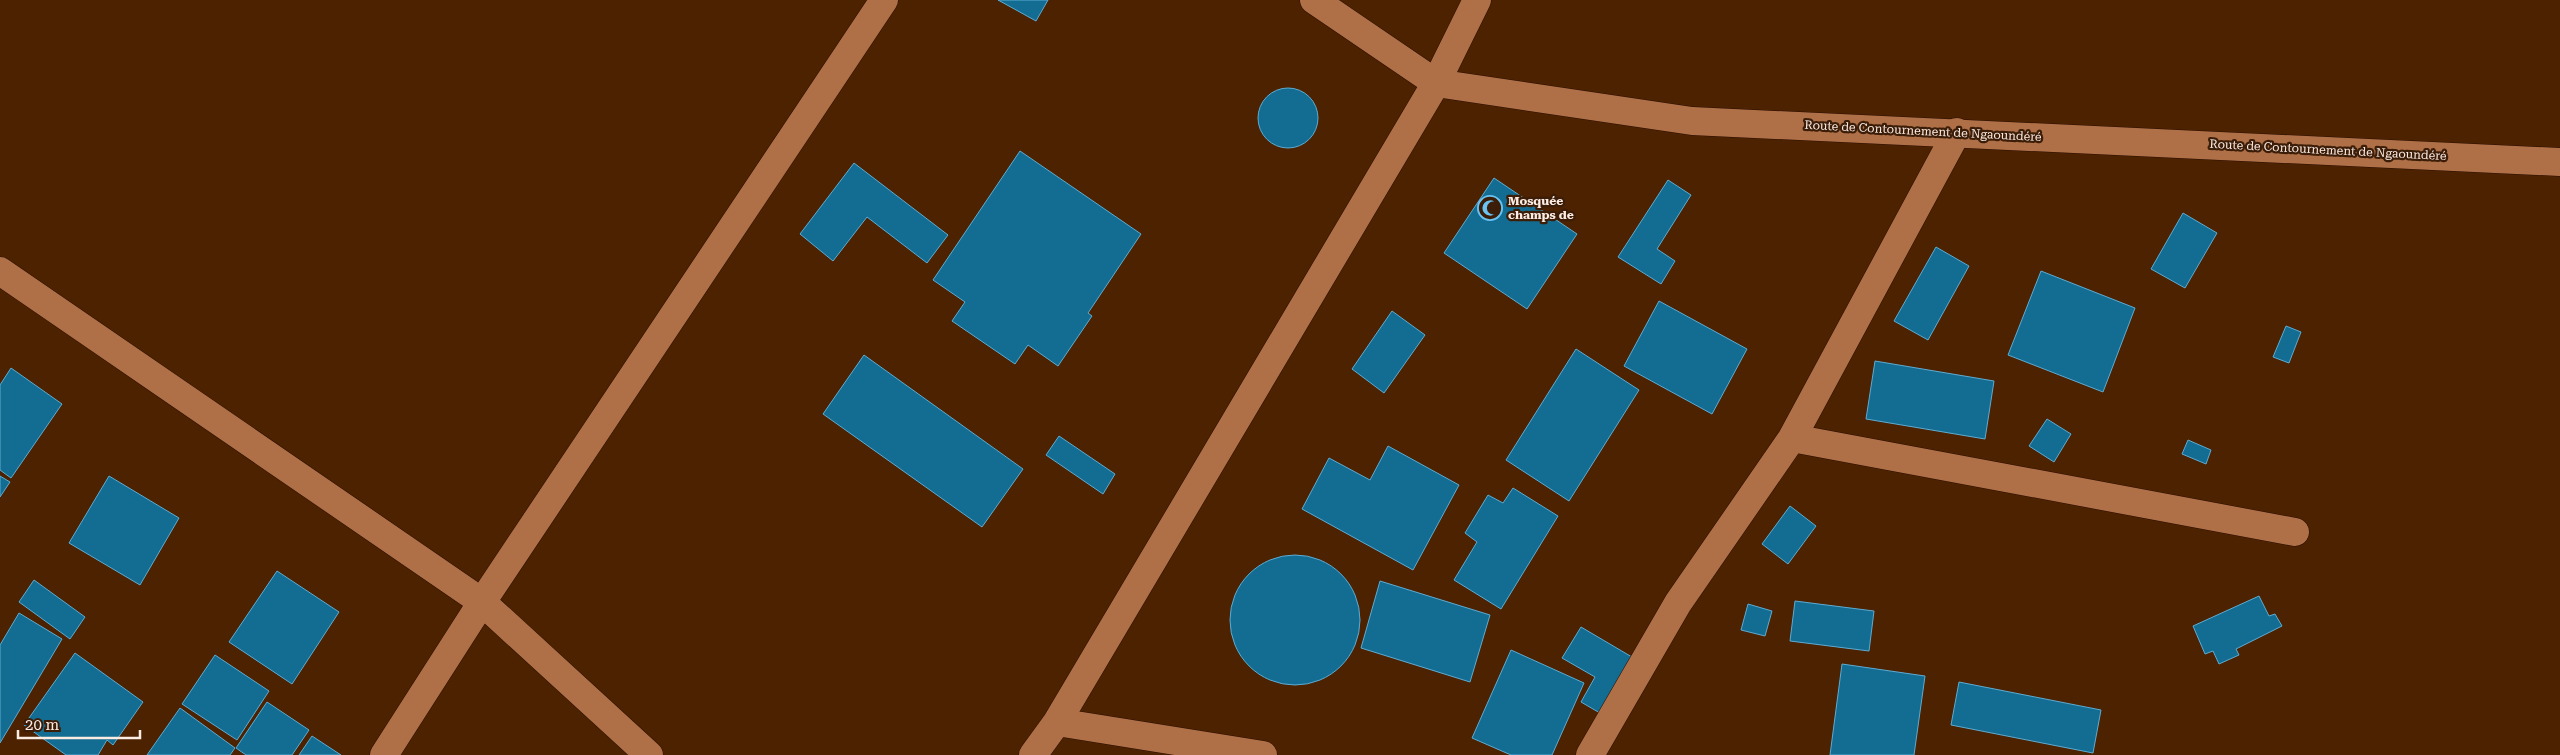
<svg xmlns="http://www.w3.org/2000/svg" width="2560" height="755" viewBox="0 0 2560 755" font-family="'Roboto Serif',serif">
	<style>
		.building { fill: #136c91; stroke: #5dacd4 }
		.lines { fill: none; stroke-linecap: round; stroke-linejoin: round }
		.minor-casing { stroke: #2c0e00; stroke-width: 29 }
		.tertiary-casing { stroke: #2c0e00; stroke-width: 29 }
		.minor { stroke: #af7048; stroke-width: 28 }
		.tertiary { stroke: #af7048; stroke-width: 28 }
		.labels { text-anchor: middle; stroke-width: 4.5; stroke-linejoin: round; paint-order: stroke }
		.street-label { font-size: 12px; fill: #fbece4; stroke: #3c1d07 }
		.poi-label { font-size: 12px; font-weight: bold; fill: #fbece4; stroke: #3c1d07; text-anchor: start }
	</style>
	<rect width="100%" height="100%" fill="#4d2201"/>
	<!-- building -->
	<path class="building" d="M998,0H1048L1036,21Z
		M1258 118a30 30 0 1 1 60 0a30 30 0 1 1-60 0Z
		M1020,151L1141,234L1088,313L1092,316L1058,366L1028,345L1015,364L952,321L965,302L933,280Z
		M854,163L948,235L927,263L867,217L833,261L800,234Z
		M1494,178L1577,234L1527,309L1444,253Z
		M1668,180L1691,195L1657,249L1675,261L1661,284L1618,257Z
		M2183,213L2217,233L2185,288L2151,269Z
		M1936,247L1969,266L1928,340L1894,321Z
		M2041,271L2135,308L2103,392L2008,355Z
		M1659,301L1747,349L1712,414L1624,366Z
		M1392,311L1425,335L1384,393L1352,369Z
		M2286,326L2301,332L2289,363L2273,357Z
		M1576,349L1639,390L1569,501L1506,460Z
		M864,355L1023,469L982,527L823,414Z
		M1875,361L1994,381L1985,439L1866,419Z
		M11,368L62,404L11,478L0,470V385Z
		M2047,419L2071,434L2054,462L2029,446Z
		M1059,436L1115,474L1103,494L1046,455Z
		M2188,440L2211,450L2206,464L2182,454Z
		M1388,446L1459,485L1413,570L1302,509L1329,458L1370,480Z
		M0,476L10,482L0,497Z
		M109,476L179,518L140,585L69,543Z
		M1513,488L1558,516L1501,609L1454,580L1477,542L1465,533L1488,495L1503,503Z
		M1790,506L1816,526L1788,564L1762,544Z
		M1230 620a65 65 0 1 1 130 0a65 65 0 1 1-130 0Z
		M277,571L339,612L292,684L229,642Z
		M34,580L85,617L70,639L19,602Z
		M1380,581L1490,615L1470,682L1361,648Z
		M2259,596L2269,616L2275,614L2282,626L2236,649L2239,655L2219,664L2213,651L2205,654L2193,626Z
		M1795,601L1874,611L1869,651L1790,641Z
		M1748,604L1772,611L1765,636L1741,630Z
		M19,613L62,639L0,743V645Z
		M1581,627L1637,660L1605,716L1581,702L1595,677L1562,658Z
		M1511,650L1584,683L1552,755H1511L1472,738Z
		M75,653L143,702L113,745L107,740L98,755H66L24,725Z
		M215,655L269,691L237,740L182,704Z
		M1842,664L1925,676L1914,755H1830Z
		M1959,682L2101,710L2093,753L1951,725Z
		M267,702L309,730L292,755H246L236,748Z
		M180,708L235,748L230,755H147Z
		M312,736L341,755H299Z"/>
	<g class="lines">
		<defs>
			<path id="minor" d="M0,271L482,602L649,755
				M1792,438L2295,532
				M1057,722L1263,755
				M384,755L482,602L884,0
				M1033,755L1057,722L1436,83L1477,0
				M1590,755L1678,603L1792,438L1957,132"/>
			<path id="tertiary" d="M1314,0L1436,83L1692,121L2560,162"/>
		</defs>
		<!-- minor casing -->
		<use href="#minor" class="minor-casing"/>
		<!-- tertiary casing -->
		<use href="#tertiary" class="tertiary-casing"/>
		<!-- minor -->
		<use href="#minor" class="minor"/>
		<!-- tertiary -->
		<use href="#tertiary" class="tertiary"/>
	</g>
	<!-- icons -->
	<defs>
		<symbol id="mosque-ring" viewBox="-11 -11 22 22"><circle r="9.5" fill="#3c1d07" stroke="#6ac3f1" stroke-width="1.5"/><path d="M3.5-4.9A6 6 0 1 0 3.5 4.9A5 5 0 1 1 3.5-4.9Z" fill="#6ac3f1"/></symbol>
	</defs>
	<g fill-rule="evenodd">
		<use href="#mosque-ring" x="1476" y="194" width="28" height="28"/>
	</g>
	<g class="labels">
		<!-- street labels -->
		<g class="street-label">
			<text transform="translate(1923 131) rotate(3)" y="4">Route de Contournement de Ngaoundéré</text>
			<text transform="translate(2328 150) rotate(3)" y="4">Route de Contournement de Ngaoundéré</text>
		</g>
		<!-- poi labels -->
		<g class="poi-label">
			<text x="1508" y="205">Mosquée<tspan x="1508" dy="14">champs de</tspan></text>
		</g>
	</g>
	<!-- scale -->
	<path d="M18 730v8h122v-8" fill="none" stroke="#fbece4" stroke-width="2.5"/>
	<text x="25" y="730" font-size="15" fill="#fbece4" stroke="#3c1d07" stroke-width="4" paint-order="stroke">20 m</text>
</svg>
